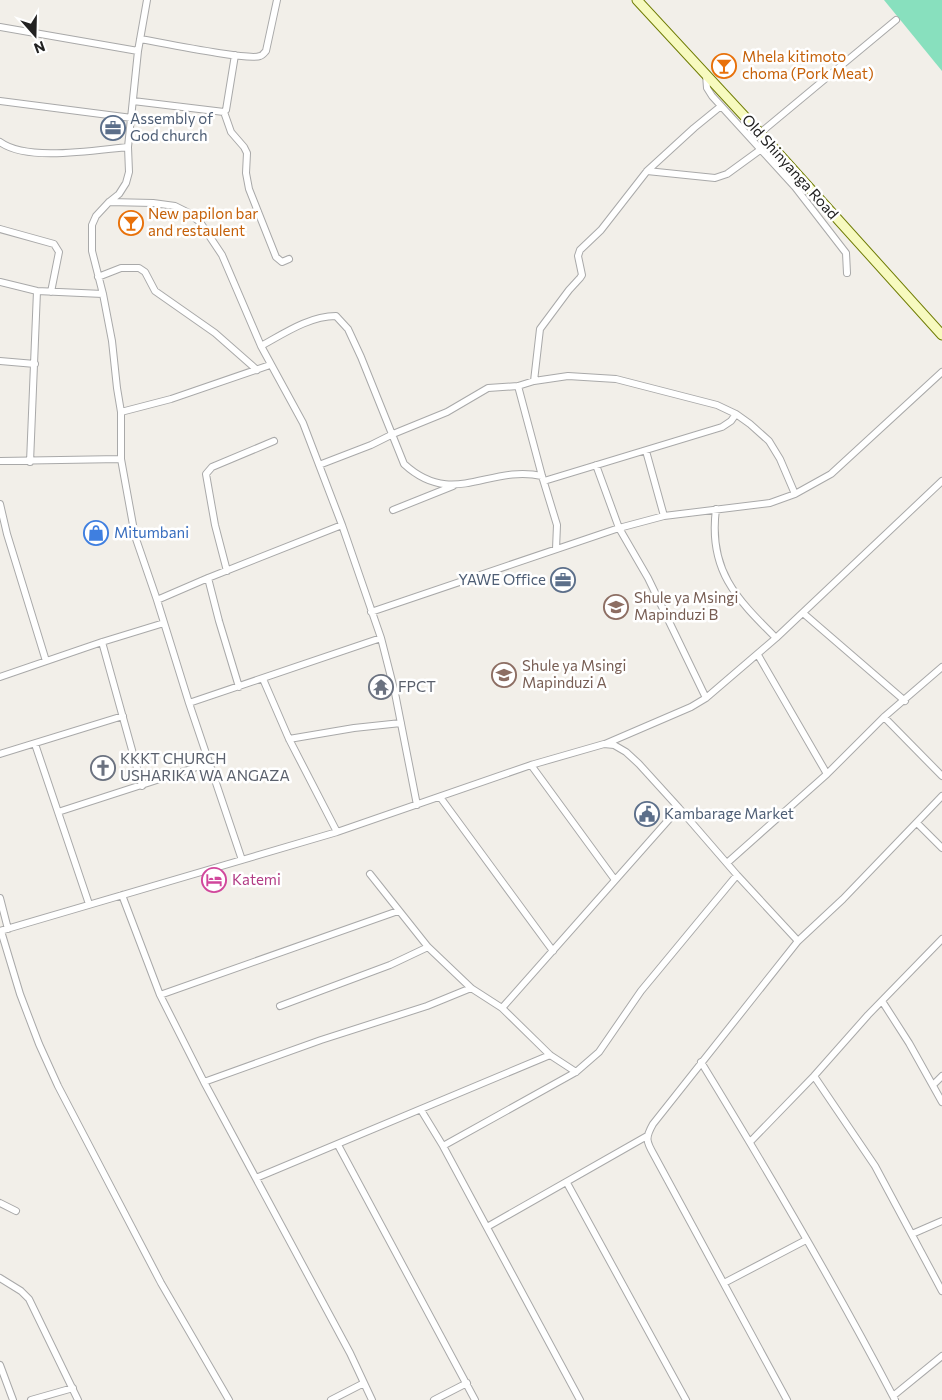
<svg xmlns="http://www.w3.org/2000/svg" width="942" height="1400" viewBox="0 0 942 1400" font-family="Commissioner,sans-serif">
	<style>
		.pitch { fill: #88e0be }
		.lines { fill: none; stroke-linecap: round; stroke-linejoin: round }
		.street-casing { stroke: #a9a9a9; stroke-width: 8 }
		.secondary-casing { stroke: #707d05; stroke-width: 11 }
		.street { stroke: #fff; stroke-width: 6 }
		.secondary { stroke: #f7fabf; stroke-width: 9 }
		.labels { text-anchor: middle; stroke-width: 5; stroke-linejoin: round; paint-order: stroke }
		.food-label { font-size: 15px; fill: #c56008; stroke: #fff; text-anchor: start }
		.service-label { font-size: 15px; fill: #4e5e75; stroke: #fff; text-anchor: start }
		.street-label { font-size: 15px; fill: #222; stroke: #fff }
		.shop-label { font-size: 15px; fill: #366cbe; stroke: #fff; text-anchor: start }
		.education-label { font-size: 15px; fill: #785e54; stroke: #fff; text-anchor: start }
		.worship-label { font-size: 15px; fill: #5b616d; stroke: #fff; text-anchor: start }
		.hotel-label { font-size: 15px; fill: #b23c85; stroke: #fff; text-anchor: start }
	</style>
	<rect width="100%" height="100%" fill="#f2efe9"/>
	<!-- pitch -->
	<path class="pitch" d="M884,0H942V71Z"/>
	<g class="lines">
		<defs>
			<path id="street" d="M147,0L138,51L128,147L129,172L126,183L119,194L109,202L96,216L92,225V251L103,294L112,341L117,388L121,412V459L135,536L157,600L189,703L242,860
				M0,27L138,51
				M140,39C158,42 249,61 260,56C262,56 265,52 266,51L277,0
				M706,75L707,88L712,96L795,187L846,253L847,273
				M0,101L132,118
				M133,101L224,112L226,110L235,55
				M224,112L231,132L244,147L247,153L246,173L249,189L276,257L282,262L289,259
				M760,133L896,20
				M0,142C27,162 95,150 128,147
				M647,171L715,178L727,174L760,150
				M109,202L153,203L175,206L187,212L200,222L222,255L261,346L303,423L342,525L381,638L395,693L417,805
				M0,229L54,244L59,252L51,292
				M98,277L121,268H139L145,272L155,291L215,333L257,370
				M0,282L37,291L103,294
				M261,346C283,334 309,316 336,316L348,329L361,357L404,464C453,509 489,464 542,476
				M0,361L35,364
				M534,381L540,329L569,290L580,278L582,275L578,256L580,250L601,230L647,171L694,128L721,106
				M518,386L542,476L557,525L556,549
				M121,412L171,399L270,365
				M646,451L664,516
				M0,461L121,459
				M30,462L37,291
				M319,465L371,445L393,434L447,412L488,388L518,386L534,381L568,376L616,379L717,405L736,414L750,424L769,441L780,459L795,494
				M596,465L619,528L648,578L706,698
				M544,481L722,427L731,421L736,414
				M0,504L7,534L46,661
				M716,509C708,570 736,598 776,638
				M393,510L453,486
				M227,571L215,525L206,474L212,467L274,441
				M208,578L219,621L239,687
				M157,600L208,578L342,525
				M371,612L619,528L664,516L770,503L795,494L831,474L942,372
				M803,613L905,701
				M102,642L142,786
				M758,655L827,774
				M0,677L102,642L164,623
				M263,679L289,739L337,832
				M189,703L381,638
				M884,717L942,776
				M289,739L354,728L401,723
				M35,744L89,904
				M605,744L691,707L706,698L776,638L942,481
				M0,754L123,716
				M531,765L615,880
				M440,797L553,951
				M58,812L197,767L210,765
				M917,823L942,848
				M727,863L827,774L884,717L942,667
				M370,874L428,947L471,988L502,1008L550,1055L576,1072
				M122,895L160,995L204,1082L350,1353L372,1400
				M0,898L8,929
				M0,931L337,832L531,765L604,744L614,745L626,752L639,764L679,808L737,875L798,941
				M1,931L20,994L39,1044L58,1086L161,1283L229,1400
				M160,995L398,911
				M882,1001L909,1043L942,1102
				M280,1006L390,965L428,947
				M502,1008L679,808
				M701,1062C769,1173 835,1285 895,1400
				M814,1076L875,1166L942,1291
				M204,1082L321,1040L427,1006L471,988
				M933,1085L942,1076
				M421,1110L443,1146L580,1400
				M750,1142L814,1076L868,1015L942,939
				M338,1145L475,1400
				M443,1146L576,1072L599,1052L641,991L737,875
				M256,1178L550,1055
				M567,1183L686,1400
				M0,1203L16,1211
				M487,1227L647,1136
				M912,1234L942,1221
				M0,1278L21,1291L29,1299L78,1400
				M724,1283L806,1240
				M0,1365L13,1400
				M893,1396L942,1356
				M31,1400L73,1388
				M331,1400L364,1383
				M434,1400L467,1383
				M787,1400L654,1155C646,1141 645,1138 653,1124L798,941L843,899L942,796"/>
			<path id="secondary" d="M637,0L760,133L942,335"/>
		</defs>
		<!-- street casing -->
		<use href="#street" class="street-casing"/>
		<!-- secondary casing -->
		<use href="#secondary" class="secondary-casing"/>
		<!-- street -->
		<use href="#street" class="street"/>
		<!-- secondary -->
		<use href="#secondary" class="secondary"/>
	</g>
	<!-- icons -->
	<defs>
		<symbol id="bar-ring" viewBox="-11 -11 22 22"><circle r="9.5" fill="#fff" stroke="#e8710a" stroke-width="1.5"/><path d="M-6-5H6L.8 .8V4.5H3.5V6h-7V4.5H-.8V.8Z" fill="#e8710a"/></symbol>
		<symbol id="office-ring" viewBox="-11 -11 22 22"><circle r="9.5" fill="#fff" stroke="#5c6f8a" stroke-width="1.5"/><path d="M-6-3h4V-5.5h4V-3h4V5H-6ZM-1-4.5V-3h2v-1.5ZM-6 0V1H6V0Z" fill="#5c6f8a"/></symbol>
		<symbol id="shop-ring" viewBox="-11 -11 22 22"><circle r="9.5" fill="#fff" stroke="#3f7fe0" stroke-width="1.5"/><path d="M-5-2.5h2.3a2.7 3.5 0 0 1 5.4 0H5L5.5 6h-11ZM-1.5-2.5h3a1.5 2.3 0 0 0-3 0Z" fill="#3f7fe0"/></symbol>
		<symbol id="school-ring" viewBox="-11 -11 22 22"><circle r="9.5" fill="#fff" stroke="#8d6e63" stroke-width="1.5"/><path d="M0-5L7-2L0 1L-7-2ZM-4 1L0 2.5L4 1V4Q0 6-4 4Z" fill="#8d6e63"/></symbol>
		<symbol id="temple-ring" viewBox="-11 -11 22 22"><circle r="9.5" fill="#fff" stroke="#6b7280" stroke-width="1.5"/><path d="M0-6L5-2H3V0L6.5 2.5H4V6H1.5V3h-3V6H-4V2.5H-6.5L-3 0V-2H-5Z" fill="#6b7280"/></symbol>
		<symbol id="church-ring" viewBox="-11 -11 22 22"><circle r="9.5" fill="#fff" stroke="#6b7280" stroke-width="1.5"/><path d="M-1.2-6h2.4v3.5h3.3v2.4h-3.3V6h-2.4V-.1h-3.3v-2.4h3.3Z" fill="#6b7280"/></symbol>
		<symbol id="civic-ring" viewBox="-11 -11 22 22"><circle r="9.5" fill="#fff" stroke="#5c6f8a" stroke-width="1.5"/><path d="M-.6-6.5H3V-4.5H.6V-3L4-1V1h2V6H-6V1h2V-1L-.6-3ZM-1.2 2.5V6h2.4V2.5Z" fill="#5c6f8a"/></symbol>
		<symbol id="hotel-ring" viewBox="-11 -11 22 22"><circle r="9.5" fill="#fff" stroke="#d1479c" stroke-width="1.5"/><path d="M-6-4.5h1.5V1H6V5H4.5V3h-9V5H-6ZM-4 0a1.8 1.8 0 1 1 3.6 0ZM.5 0V-2.5h3Q6-2.5 6 0Z" fill="#d1479c"/></symbol>
	</defs>
	<g fill-rule="evenodd">
		<use href="#bar-ring" x="710" y="52" width="28" height="28"/>
		<use href="#office-ring" x="99" y="114" width="28" height="28"/>
		<use href="#bar-ring" x="117" y="209" width="28" height="28"/>
		<use href="#shop-ring" x="82" y="519" width="28" height="28"/>
		<use href="#office-ring" x="549" y="566" width="28" height="28"/>
		<use href="#school-ring" x="602" y="593" width="28" height="28"/>
		<use href="#school-ring" x="490" y="661" width="28" height="28"/>
		<use href="#temple-ring" x="367" y="673" width="28" height="28"/>
		<use href="#church-ring" x="89" y="754" width="28" height="28"/>
		<use href="#civic-ring" x="633" y="800" width="28" height="28"/>
		<use href="#hotel-ring" x="200" y="866" width="28" height="28"/>
	</g>
	<g class="labels">
		<!-- food labels -->
		<g class="food-label">
			<text x="742" y="62">Mhela kitimoto<tspan x="742" dy="17">choma (Pork Meat)</tspan></text>
			<text x="148" y="219">New papilon bar<tspan x="148" dy="17">and restaulent</tspan></text>
		</g>
		<!-- service labels -->
		<g class="service-label">
			<text x="130" y="124">Assembly of<tspan x="130" dy="17">God church</tspan></text>
			<text x="546" y="585" text-anchor="end">YAWE Office</text>
			<text x="664" y="819">Kambarage Market</text>
		</g>
		<!-- street labels -->
		<g class="street-label">
			<text transform="translate(790 167) rotate(48)" y="5">Old Shinyanga Road</text>
		</g>
		<!-- shop labels -->
		<g class="shop-label">
			<text x="114" y="538">Mitumbani</text>
		</g>
		<!-- education labels -->
		<g class="education-label">
			<text x="634" y="603">Shule ya Msingi<tspan x="634" dy="17">Mapinduzi B</tspan></text>
			<text x="522" y="671">Shule ya Msingi<tspan x="522" dy="17">Mapinduzi A</tspan></text>
		</g>
		<!-- worship labels -->
		<g class="worship-label">
			<text x="398" y="692">FPCT</text>
			<text x="120" y="764">KKKT CHURCH<tspan x="120" dy="17">USHARIKA WA ANGAZA</tspan></text>
		</g>
		<!-- hotel labels -->
		<g class="hotel-label">
			<text x="232" y="885">Katemi</text>
		</g>
	</g>
	<!-- north arrow -->
	<g transform="translate(35 35) rotate(160)" stroke="#ffffff" stroke-width="4" paint-order="stroke">
	<path d="M0-4L9 19L0 12L-9 19Z" fill="#222222"/>
	<text y="-8" font-size="14" font-weight="bold" text-anchor="middle" fill="#222222">N</text>
	</g>
</svg>
